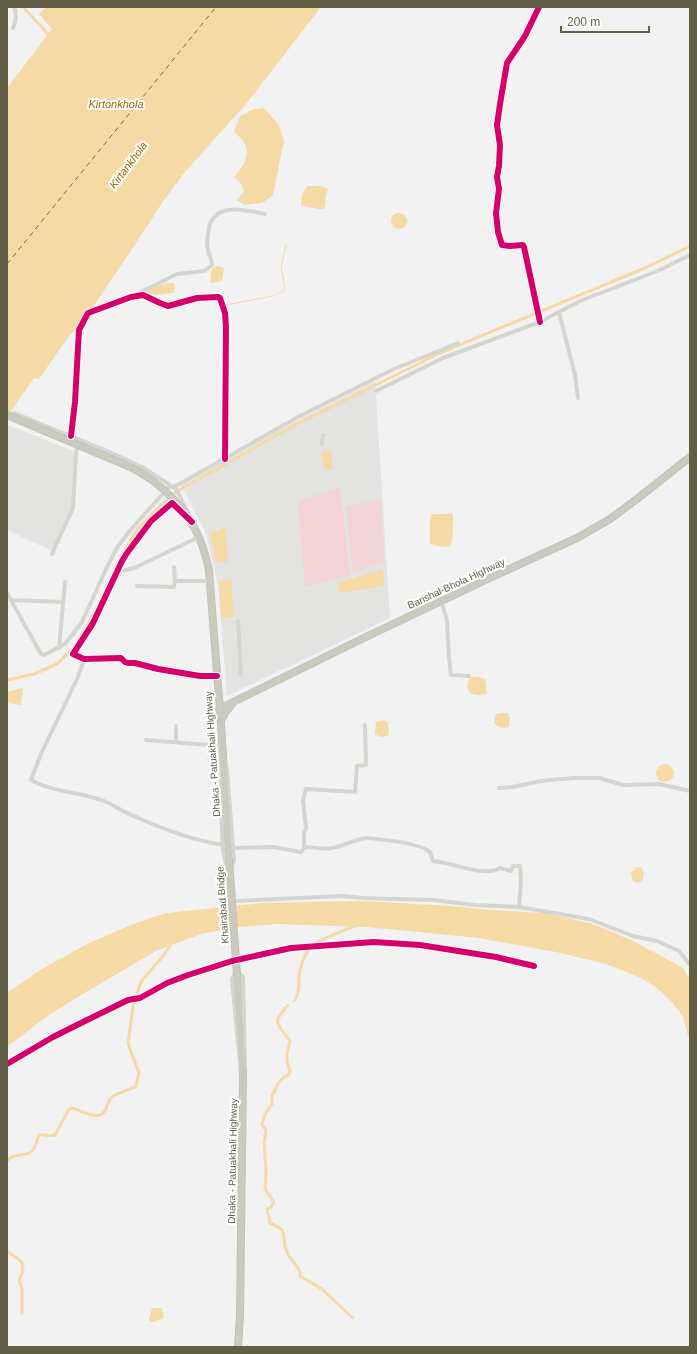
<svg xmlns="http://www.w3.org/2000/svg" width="697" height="1354" viewBox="0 0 697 1354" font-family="Helvetica,sans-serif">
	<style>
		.education { fill: #e3e3e2 }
		.green { fill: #f3d4d9 }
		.water { fill: #f5daa6 }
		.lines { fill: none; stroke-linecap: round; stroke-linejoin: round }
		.stream { stroke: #f5daa6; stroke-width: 1 }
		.canal { stroke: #f5daa6; stroke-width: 3 }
		.ferry { stroke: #986703; stroke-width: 1; stroke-dasharray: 5 4; stroke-linecap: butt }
		.highway-casing { stroke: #c2c2b6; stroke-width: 8 }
		.minor { stroke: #d5d5d0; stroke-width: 4 }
		.highway { stroke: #cacabf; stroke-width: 6 }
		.highway-bridge-casing { stroke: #c2c2b6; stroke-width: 8; stroke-linecap: butt }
		.highway-bridge { stroke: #cacabf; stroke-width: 6 }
		.cycleway-casing { stroke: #fff; stroke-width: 8 }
		.cycleway { stroke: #d6006c; stroke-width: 6 }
		.labels { text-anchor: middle; stroke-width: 4; stroke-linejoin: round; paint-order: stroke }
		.street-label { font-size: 10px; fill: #615f46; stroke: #fff }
		.water-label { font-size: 11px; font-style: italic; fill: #986703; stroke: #fff }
	</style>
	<rect width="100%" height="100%" fill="#f2f2f3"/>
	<!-- education -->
	<path class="education" d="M375,381L390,618L227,696L218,586L216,576L206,534L181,485L270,434Z
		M8,425L75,452L71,510L52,551L7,530V429Z"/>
	<!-- green -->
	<path class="green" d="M337,488H340L350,575L305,587L298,503L299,501Z
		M381,499L385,562L354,573L353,572L346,507Z"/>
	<!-- water -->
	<path class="water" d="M46,7H321L246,104L185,172L164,200L134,246L95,304L64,343L39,379L34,378L7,417V88L52,29L39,14Z
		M264,108L279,125L284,141L273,195L262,203L245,205L237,200L244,192L240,182L234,177C242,168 251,156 245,144C243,140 238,135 234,132L240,116L254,109Z
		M308,186H321L327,189L328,190C324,196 327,203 324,209H317L301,205C301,199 303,189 308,186Z
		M391 221a8 8 0 1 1 16 0a8 8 0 1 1-16 0Z
		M219,266L224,268L222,281L213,283L210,282L211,271L214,267Z
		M167,283H174L175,289L173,293L157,295L147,293V291L155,286Z
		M331,450L333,469L324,470L321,452Z
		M434,514H453V534L451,546L442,547L430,544V516Z
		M225,528L228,561L220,563L216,561L210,533Z
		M383,569L384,586L339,593L337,583Z
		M231,580L234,617L221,618L219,581Z
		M469,677H479L485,679L487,694L478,695L470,693L467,688Z
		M23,688L21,705L7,703V692Z
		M506,713H508L510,718L509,727C503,729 499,727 494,723L496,714Z
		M384,720L388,723L389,731L388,736L380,737L375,734L376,722Z
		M656 773a9 9 0 1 1 18 0a9 9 0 1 1-18 0Z
		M636,867H641C645,873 645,880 638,883L633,881L632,878L631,873Z
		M364,901L450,906L491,910L545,913L593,924L631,940L682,967L690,979V1043L683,1017L672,1002L657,988L639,977L606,964L561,953L479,938L367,927L277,924L239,927L201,934L156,951L91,989L50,1014L7,1047V993L40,970L87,944L133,924L166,913L262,903Z
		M152,1308H162L164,1316L163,1319L158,1320L154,1322H150L149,1319Z"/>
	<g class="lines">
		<!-- stream -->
		<path class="stream" d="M226,305L272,296L284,291L285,288L281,267L286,245"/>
		<!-- canal -->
		<path class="canal" d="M23,7L48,34
			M7,680L34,674L57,664L76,645L96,610L119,561L137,529L168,498L179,490L297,424L440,353L645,268L690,246
			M315,943C328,936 343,931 357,925
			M294,1001C301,989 298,988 299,976C300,966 304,957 309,948
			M288,1005C271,1024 277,1023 290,1041C287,1054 285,1059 290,1071L289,1075L284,1077L277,1085L275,1091L272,1095V1104L264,1116L262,1125L266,1130L264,1143L266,1170L265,1189L274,1202L271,1207L267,1209L270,1223C273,1225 278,1226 281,1229C285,1232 284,1242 285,1247C288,1257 294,1262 300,1271V1276L322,1289L353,1318
			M7,1161C16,1151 24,1159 33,1150C37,1145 36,1140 39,1135C44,1134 49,1137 55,1135L69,1109L72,1108C80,1110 97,1121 104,1112C108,1108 107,1102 111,1098C117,1092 129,1091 136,1086L139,1073L128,1044L133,1006L141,982L163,956L171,944
			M7,1251L22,1262L23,1271L19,1280L22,1289V1314"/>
		<!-- ferry -->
		<path class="ferry" d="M7,264L216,7"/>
		<defs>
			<path id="highway" d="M184,511C197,529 205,549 209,571L221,723L229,858
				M219,709L370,635L492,577L579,537L610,519L637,499L690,457
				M221,721L225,713L232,704
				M237,976L243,1074L240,1315L238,1347"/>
		</defs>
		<!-- highway casing -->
		<use href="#highway" class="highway-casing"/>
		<!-- minor -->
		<path class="minor" d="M539,7L525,36L507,63L500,104L497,125L500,145L499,166L497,177L499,189L496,213L498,232L502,245L510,246L523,245L524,247L540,322
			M13,28C16,20 17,15 14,7
			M135,295L177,274L204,271L212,265C212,258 207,252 207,244C207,239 209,223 212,220C222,203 249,211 265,214
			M559,312L575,375L578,398
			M376,391L443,358L540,322L580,301L660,270L690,255
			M14,413L105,450L142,467L176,489L190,517
			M71,436L75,402L79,330L88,313L131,297L143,295L160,303L168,306L197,298L218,297L220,298L225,313L226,327L225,459
			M322,444L323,435
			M174,487L298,417L394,369L458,343
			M177,507L172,503L151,521L127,553L122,561L93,623L73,654L84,659L121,658L125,662L128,663H135L158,669L200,676H217
			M52,554L73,508L76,453L78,443
			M174,567L175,581
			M117,572L134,568L199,537
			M137,586L174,587L175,581H210
			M7,593L41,654L44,655L65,644L82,622L107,567L118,546L132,528L170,486
			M11,600L63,602
			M441,601L447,620L449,658L451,675L469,676
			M238,621L241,674
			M59,648L65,582
			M84,659L78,677L41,754L31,780C52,792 81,792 104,801C114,805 123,812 134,816C162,829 193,840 223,845
			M146,740L222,746
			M176,742V726
			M222,751L227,770L234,860L233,863H226C220,855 221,766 222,751Z
			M499,788L512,787L541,781L572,778H599L623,785L659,784L690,791
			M233,848L273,847L300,852H301L305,847C315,847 327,851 337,847C347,844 356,839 367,838C384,840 417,842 430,852L433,861C451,862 485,878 500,868L511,871L513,866H520L521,881L519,907
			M304,848V832L306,828L303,800L306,789L355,792L357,766L366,765L365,725
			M235,901L342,896L363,898L433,900L475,905L519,907L589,919L633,936L657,941L679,951L690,965
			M235,973H239L243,977L245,1063L243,1074L240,1063L232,979Z
			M7,1064L53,1037L85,1021L128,1000L140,998L167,983L188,975L232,961L291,948L374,942L420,945L496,957L534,966"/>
		<!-- highway -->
		<use href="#highway" class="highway"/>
		<defs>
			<path id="highway-bridge" d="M7,415L128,466C151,477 168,491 184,511
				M229,858L237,976"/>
		</defs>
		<!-- highway-bridge casing -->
		<use href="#highway-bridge" class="highway-bridge-casing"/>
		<!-- highway-bridge -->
		<use href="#highway-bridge" class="highway-bridge"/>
		<defs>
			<path id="cycleway" d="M539,7L525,36L507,63L500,104L497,125L500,145L499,166L497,177L499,189L496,213L498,232L502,245L510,246L523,245L524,247L540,322
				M71,436L75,402L79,330L88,313L131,297L143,295L160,303L168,306L197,298L218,297L220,298L225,313L226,327L225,459
				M192,522L172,503L151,521L127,553L122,561L93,623L73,654L84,659L121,658L125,662L128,663H135L158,669L200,676H217
				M7,1064L53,1037L85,1021L128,1000L140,998L167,983L188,975L232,961L291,948L374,942L420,945L496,957L534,966"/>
		</defs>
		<!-- cycleway casing -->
		<use href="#cycleway" class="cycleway-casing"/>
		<!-- cycleway -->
		<use href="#cycleway" class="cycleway"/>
	</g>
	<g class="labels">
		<!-- street labels -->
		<g class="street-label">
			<text transform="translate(456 583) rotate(-25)" y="4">Barishal-Bhola Highway</text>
			<text transform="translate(212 754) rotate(-94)" y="4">Dhaka - Patuakhali Highway</text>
			<text transform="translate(222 905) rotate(-94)" y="4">Khairabad Bridge</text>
			<text transform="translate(232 1161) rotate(-89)" y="4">Dhaka - Patuakhali Highway</text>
		</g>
		<!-- water labels -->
		<g class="water-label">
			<text x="116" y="108">Kirtonkhola</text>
			<text transform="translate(128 165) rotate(-53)" y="4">Kirtankhola</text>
		</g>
	</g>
	<!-- border -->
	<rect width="697" height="1354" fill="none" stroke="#615f46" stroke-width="16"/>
	<!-- scale -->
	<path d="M561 26v6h88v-6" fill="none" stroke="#615f46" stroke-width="2"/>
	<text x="567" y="26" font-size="12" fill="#615f46" stroke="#ffffff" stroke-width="3" paint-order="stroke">200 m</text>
</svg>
